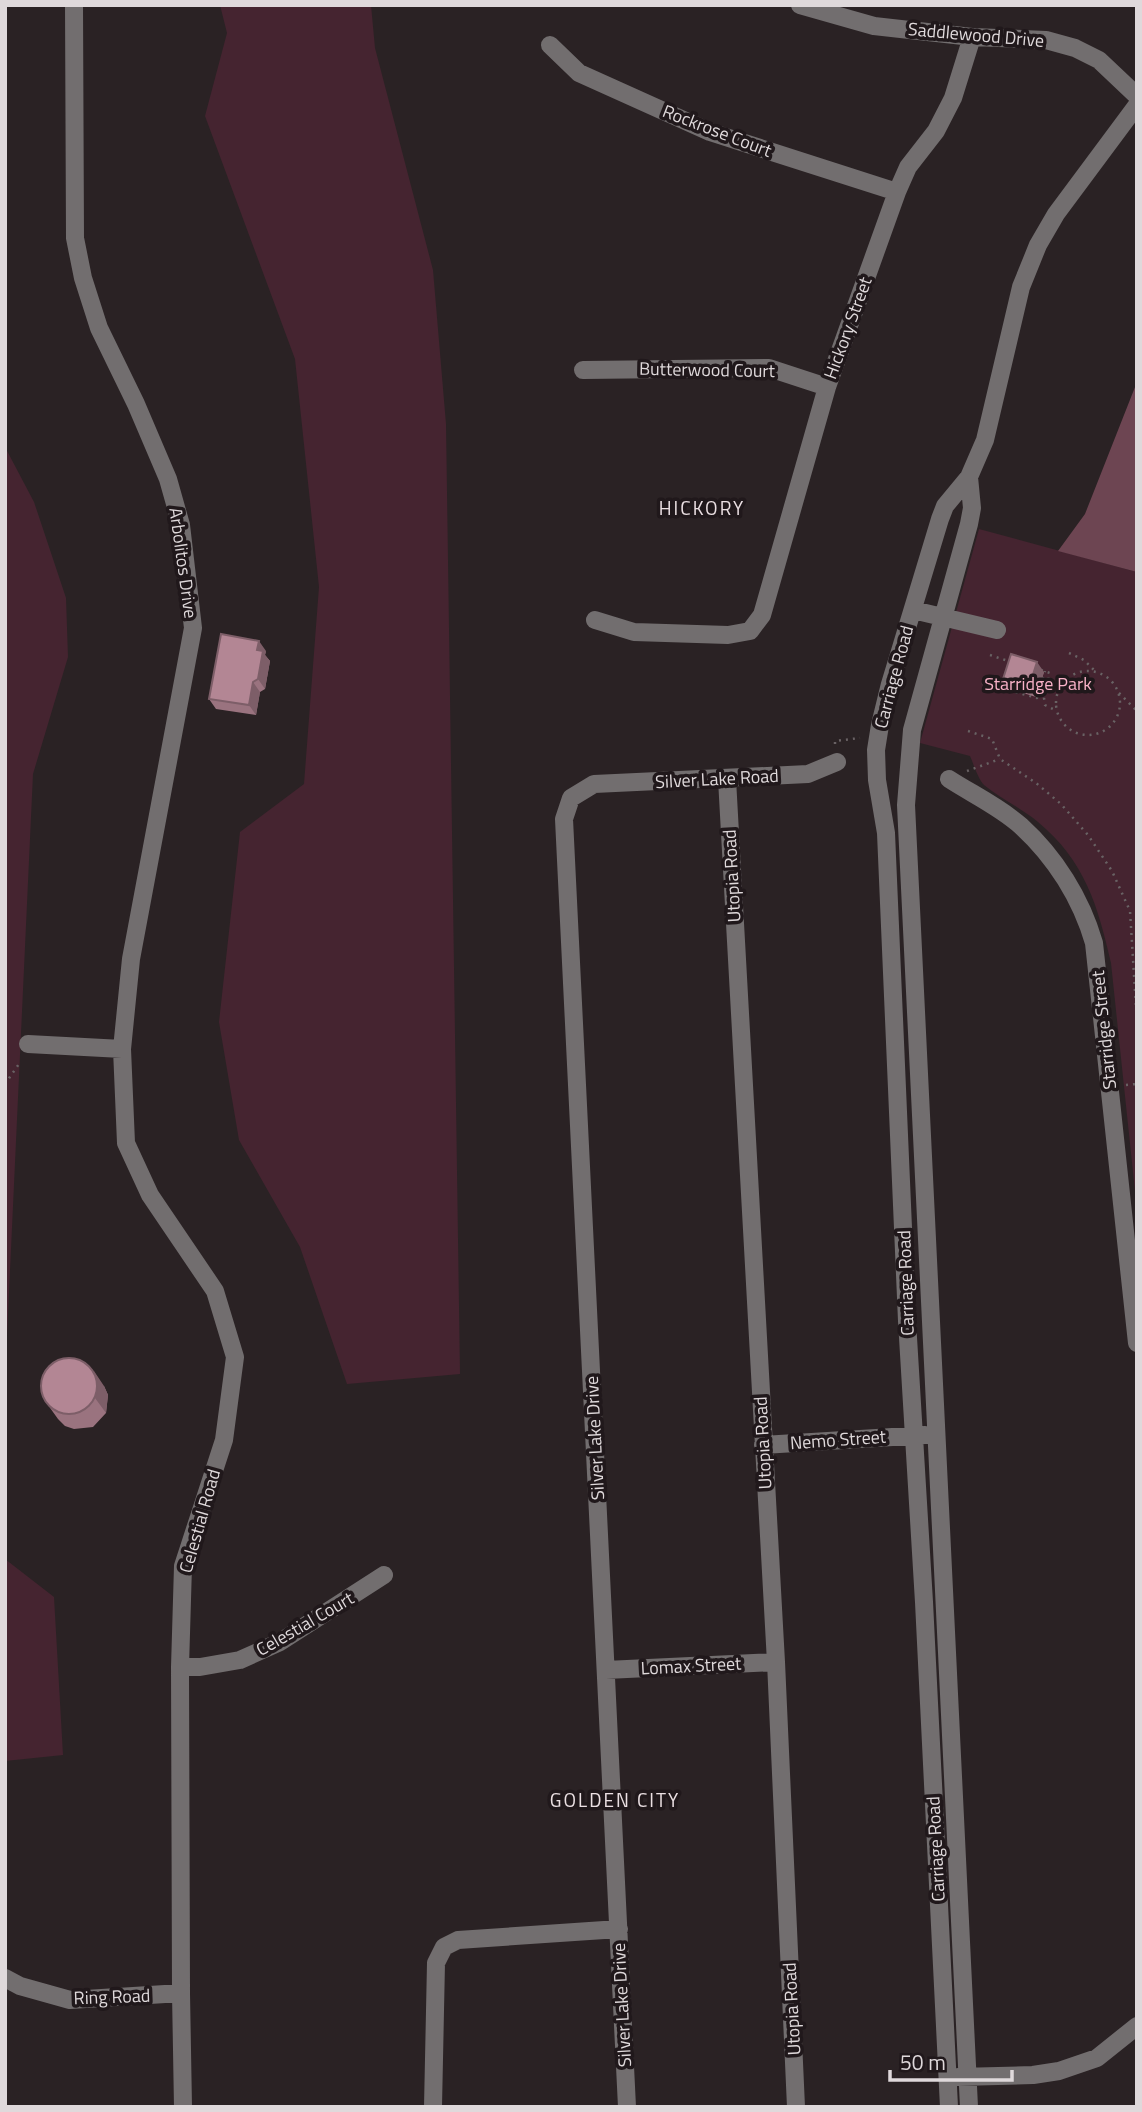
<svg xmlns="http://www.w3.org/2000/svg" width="1142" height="2112" viewBox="0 0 1142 2112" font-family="'Titillium Web',sans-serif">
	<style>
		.green { fill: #452430 }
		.forest { fill: #6d4552 }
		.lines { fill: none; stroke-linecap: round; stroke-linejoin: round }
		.path { stroke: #696264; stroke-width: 2.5; stroke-dasharray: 2 5; stroke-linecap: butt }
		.minor { stroke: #726e6f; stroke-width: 18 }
		.wall { fill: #9a737f }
		.shaded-wall { fill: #7d5e68 }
		.building { fill: #b38694; stroke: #7d5e68; stroke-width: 2 }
		.labels { text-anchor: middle; stroke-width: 7; stroke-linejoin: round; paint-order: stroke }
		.street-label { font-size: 18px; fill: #dfd9db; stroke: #20181b }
		.park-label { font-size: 18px; fill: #f9b2c8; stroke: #20181b }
		.neighbourhood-label { font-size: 19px; letter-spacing: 2px; fill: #ebe0e3; stroke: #20181b }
	</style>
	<rect width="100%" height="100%" fill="#2a2224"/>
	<!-- green -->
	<path class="green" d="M220,5H371L375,48L433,270L446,424L460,1374L347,1384L300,1247L239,1140L219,1022L240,832L304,784L319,587L295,359L205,116L227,33Z
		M5,447L34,502L66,598L68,657L33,774L5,1379Z
		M979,529L1137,572V1210L1111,963C1098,906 1085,861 1038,822C1021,808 1000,798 984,785C978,779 974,765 970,756L920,743Z
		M5,1559L54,1597L63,1755L5,1761Z"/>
	<!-- forest -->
	<path class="forest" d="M1137,382V572L1058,551L1085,514Z"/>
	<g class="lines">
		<!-- path -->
		<path class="path" d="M1069,653L1084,660L1096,672
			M990,655L1011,662
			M1041,670L1050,673L1044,698L1045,705L1057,711
			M1056 703a32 32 0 1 1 64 0a32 32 0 1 1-64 0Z
			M982,683L1037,698L1045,671
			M1119,693L1137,711
			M968,731L992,739L1000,759L1036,783L1061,804L1088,835L1112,871L1130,911L1137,1023
			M835,744V741L860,738
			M967,771L1000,759
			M5,1084L21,1061
			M1126,1085L1137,1084"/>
		<!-- minor -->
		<path class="minor" d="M74,5L75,238L83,278L99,328L136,404L168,479L181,525L193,628L131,959L122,1049L126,1143L150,1195L215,1291L235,1357L224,1440L183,1566L180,1667L181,1993L183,2107
			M800,5L874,26L972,37L1046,40L1075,48L1099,60L1137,96
			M550,45L579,73L710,132L897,192
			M583,370L769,368L827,387
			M913,610L997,630
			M595,620L634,632L728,635L750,631L762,615L827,387L897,192L908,167L936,131L953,98L972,37
			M727,779L776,1662L796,2107
			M949,779C972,794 1000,807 1021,826C1055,857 1081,898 1094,943L1137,1343
			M28,1044L122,1049
			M763,1445L925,1435
			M180,1667H200L240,1660L280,1642L384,1575
			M606,1670L776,1662
			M5,1978L20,1986L70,2000L181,1993
			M958,2077L1033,2075L1059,2071L1097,2058L1137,2026
			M433,2107L436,1963L444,1947L458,1940L619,1929
			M627,2107L564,819L571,798L594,784L808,774L837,762
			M949,2107L924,1602L907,1321L886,833L877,780L876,750L880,725L890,684L940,519L945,506L969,477L985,440L1021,287L1038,245L1056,214L1137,105
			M969,2107L906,805L912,730L969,524L972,508L969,477"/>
	</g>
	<!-- wall -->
	<path class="wall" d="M266,651L265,655L270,661L265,689L260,692L256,715L216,709L209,699Z
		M1044,672L1036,697L1010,689L1003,679Z
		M104,1386L108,1395L106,1413L93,1427L74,1429L65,1426L58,1419L48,1405Z"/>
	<!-- shaded-wall -->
	<path class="shaded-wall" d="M259,641L266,651L265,655L270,661L265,689L258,679L257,650Z
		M1037,662L1044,672L1036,697L1029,687Z
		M253,682L260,692L256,715L249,705Z
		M94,1371L104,1386L108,1395L106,1413L95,1398Z"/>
	<!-- building -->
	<path class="building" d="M221,634L259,641L257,650L263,651L258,679L253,682L249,705L209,699Z
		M1011,654L1037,662L1029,687L1003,679Z
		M41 1386a28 28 0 1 1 56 0a28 28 0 1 1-56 0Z"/>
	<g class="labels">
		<!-- street labels -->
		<g class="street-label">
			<text transform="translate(976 35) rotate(5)" y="6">Saddlewood Drive</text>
			<text transform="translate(717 131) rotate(21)" y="6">Rockrose Court</text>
			<text transform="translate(848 328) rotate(-70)" y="6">Hickory Street</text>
			<text transform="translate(707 370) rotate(1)" y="6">Butterwood Court</text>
			<text transform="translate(183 563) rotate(82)" y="6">Arbolitos Drive</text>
			<text transform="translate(894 677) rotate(-75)" y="6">Carriage Road</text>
			<text transform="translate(717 779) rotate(-3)" y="6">Silver Lake Road</text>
			<text transform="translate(732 876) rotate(-93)" y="6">Utopia Road</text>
			<text transform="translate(1104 1030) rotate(-96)" y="6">Starridge Street</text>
			<text transform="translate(906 1283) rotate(-92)" y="6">Carriage Road</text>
			<text transform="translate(595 1438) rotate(-93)" y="6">Silver Lake Drive</text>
			<text transform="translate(838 1440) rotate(-4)" y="6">Nemo Street</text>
			<text transform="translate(763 1443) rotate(-93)" y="6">Utopia Road</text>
			<text transform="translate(200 1521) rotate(-74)" y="6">Celestial Road</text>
			<text transform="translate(305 1624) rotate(-30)" y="6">Celestial Court</text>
			<text transform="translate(691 1666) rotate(-3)" y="6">Lomax Street</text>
			<text transform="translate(936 1849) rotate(-93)" y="6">Carriage Road</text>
			<text transform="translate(112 1997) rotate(-2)" y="6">Ring Road</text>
			<text transform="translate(622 2005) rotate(-93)" y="6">Silver Lake Drive</text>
			<text transform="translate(792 2009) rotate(-93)" y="6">Utopia Road</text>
		</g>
		<!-- park labels -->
		<g class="park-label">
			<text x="1038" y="690">Starridge Park</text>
		</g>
		<!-- neighbourhood labels -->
		<g class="neighbourhood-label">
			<text x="702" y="515">HICKORY</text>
			<text x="615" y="1807">GOLDEN CITY</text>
		</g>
	</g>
	<!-- border -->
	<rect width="1142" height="2112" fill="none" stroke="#dfd9db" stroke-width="14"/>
	<!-- scale -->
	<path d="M890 2070v10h122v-10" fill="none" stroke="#dfd9db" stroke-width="3.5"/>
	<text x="900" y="2070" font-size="21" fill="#dfd9db" stroke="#20181b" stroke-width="5" paint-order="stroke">50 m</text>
</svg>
